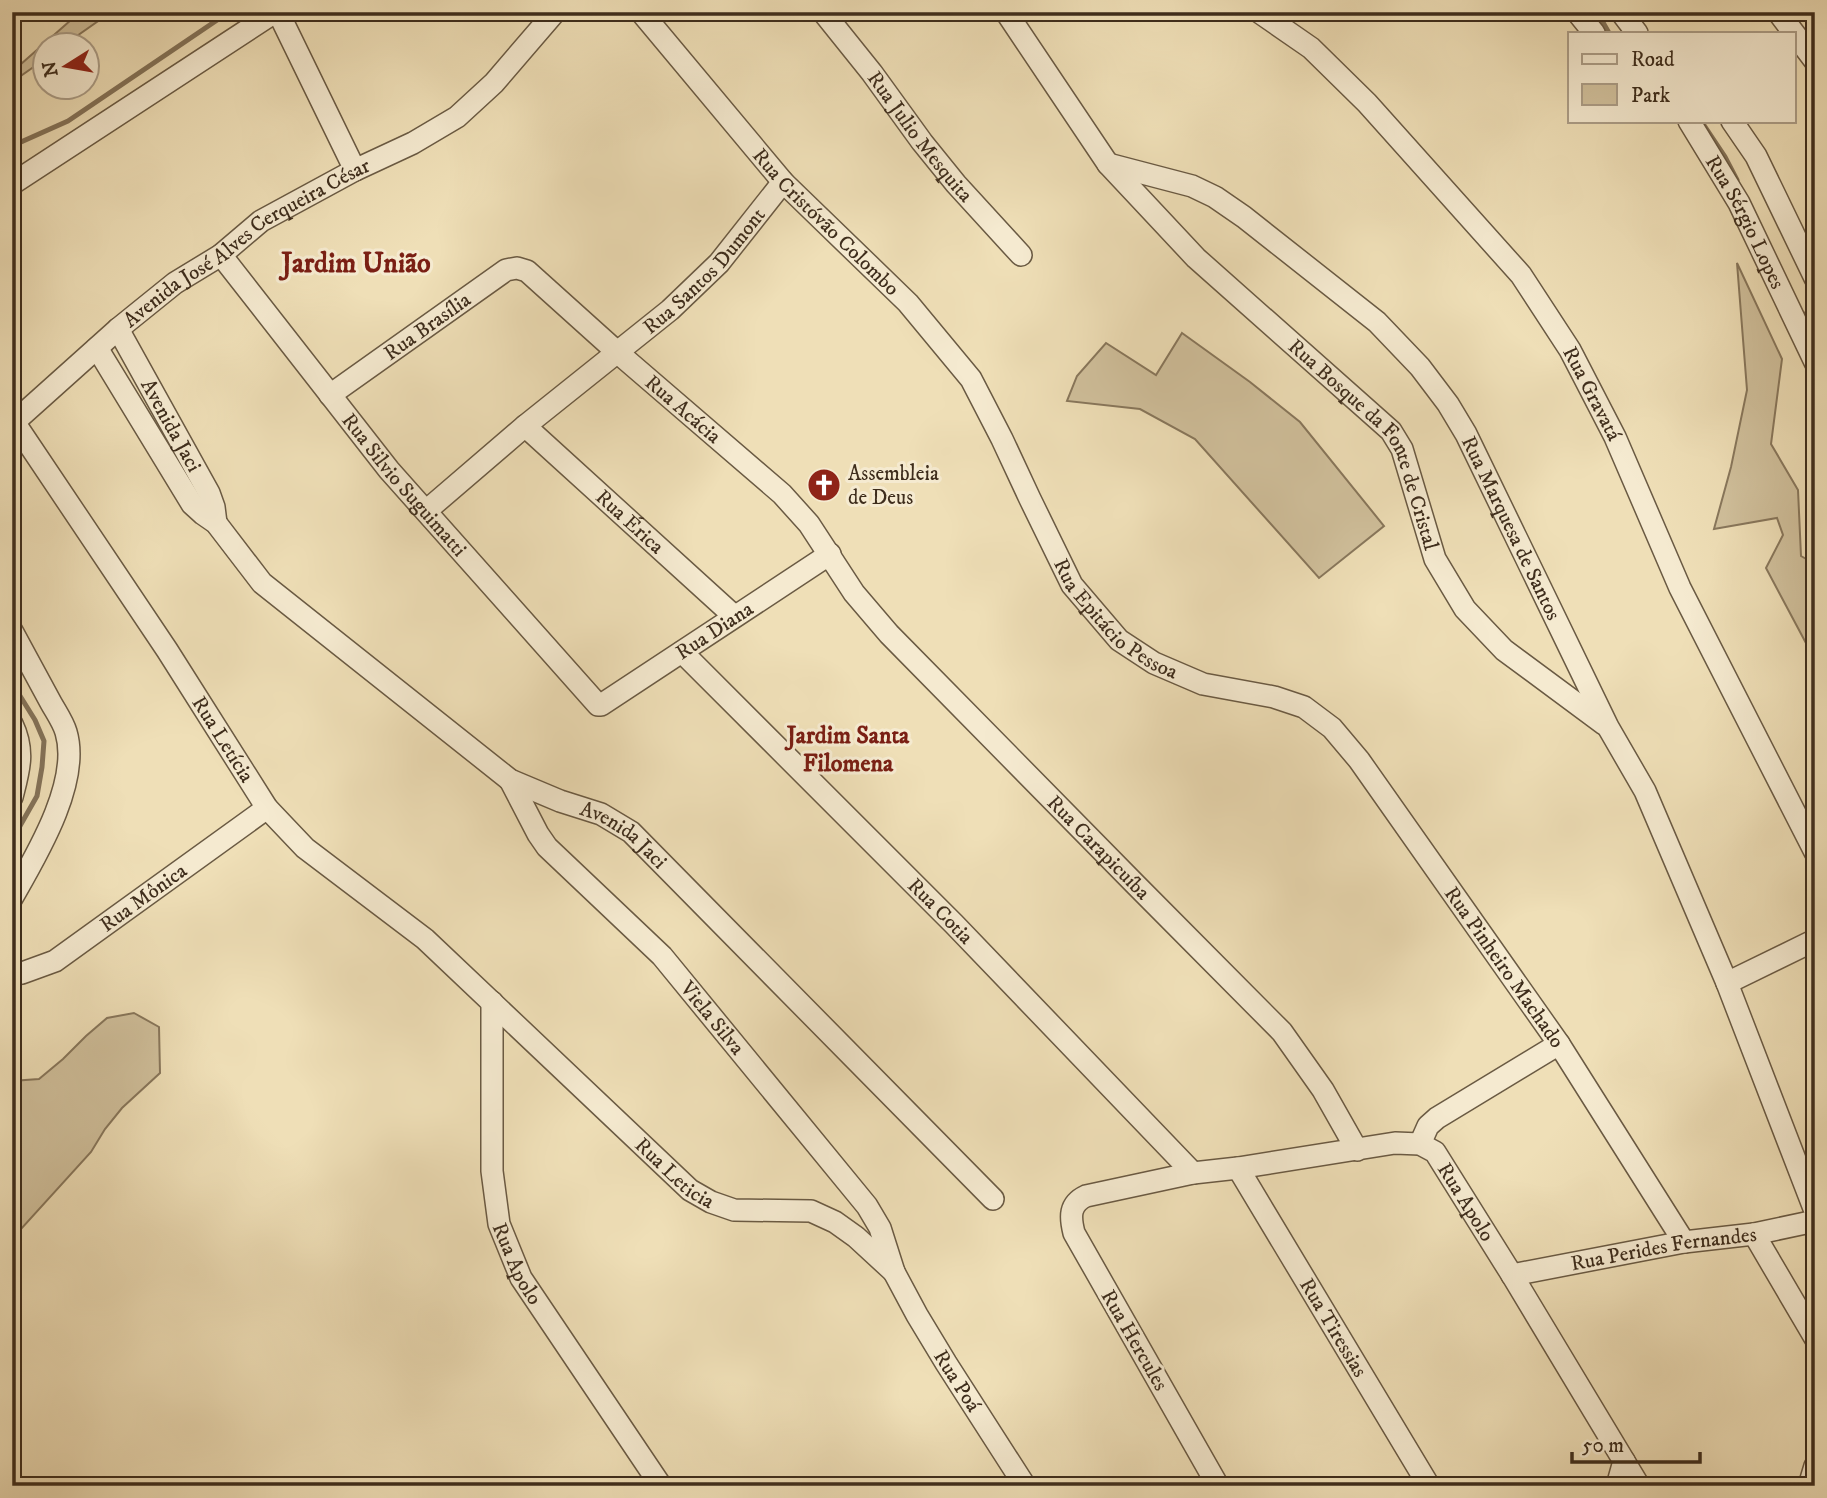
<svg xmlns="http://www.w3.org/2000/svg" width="1827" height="1498" viewBox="0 0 1827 1498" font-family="'IM FELL DW Pica',serif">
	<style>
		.green { fill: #d1c19d; stroke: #88775c; stroke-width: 2 }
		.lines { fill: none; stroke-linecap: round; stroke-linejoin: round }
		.stream { stroke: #847359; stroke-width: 5 }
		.minor-casing { stroke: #6a5a43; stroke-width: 24 }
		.minor { stroke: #f5ead0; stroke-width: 21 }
		.labels { text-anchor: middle; stroke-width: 6; stroke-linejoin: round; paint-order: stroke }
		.street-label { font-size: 21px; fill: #3e2d1c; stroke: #f5ead0 }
		.poi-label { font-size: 21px; fill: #3e2d1c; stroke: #f5ead0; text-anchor: start }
		.quarter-label { font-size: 24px; font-weight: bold; fill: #7a1f14; stroke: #f5ead0 }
		.district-label { font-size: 28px; font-weight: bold; fill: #7a1f14; stroke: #f5ead0 }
	</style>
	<rect width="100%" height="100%" fill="#efdfb7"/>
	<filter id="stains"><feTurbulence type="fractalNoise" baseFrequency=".00286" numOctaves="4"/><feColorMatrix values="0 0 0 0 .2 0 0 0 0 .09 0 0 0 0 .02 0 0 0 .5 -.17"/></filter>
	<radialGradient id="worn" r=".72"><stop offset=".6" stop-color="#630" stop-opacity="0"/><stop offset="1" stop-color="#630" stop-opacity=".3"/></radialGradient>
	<!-- green -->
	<path class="green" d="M80,12H111L64,45L46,46L45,59L12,82V72Z
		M1737,263L1782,359L1771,444L1798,490L1801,556L1815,564V660L1766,568L1783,535L1777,518L1714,529L1731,467L1747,390Z
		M1182,333L1250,382L1300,422L1384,526L1319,578L1195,439L1140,409L1067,401L1077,376L1106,343L1156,375Z
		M134,1013L159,1027L160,1073L122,1108L105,1129L91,1152L12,1239V1081L39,1079L63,1059L86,1036L107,1018Z"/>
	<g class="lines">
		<!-- stream -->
		<path class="stream" d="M1597,12L1609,33
			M1701,121L1725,157L1737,180
			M12,146L68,121L229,12
			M1804,314L1815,336
			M12,683L35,720L44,741L42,767L37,796L12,840"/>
		<defs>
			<g id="minor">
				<path d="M278,12L355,170"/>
				<path id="s1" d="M641,12L783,182L908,303L971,379L1002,439L1030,499L1072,585L1119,640L1154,663L1203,684L1274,697L1304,707L1332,728L1359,760L1559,1044L1684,1242"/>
				<path id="s2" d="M823,12L872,73L922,142L956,184L1021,255"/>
				<path id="s3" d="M1006,12L1108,164L1196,258L1391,431L1402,449L1435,559L1465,609L1504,650L1604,724"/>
				<path id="s4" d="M1259,12L1311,48L1367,103L1521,275L1570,350L1615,437L1680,588L1815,852"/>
				<path d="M1577,12L1594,33"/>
				<path d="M1621,12L1637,33"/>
				<path d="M1778,12L1815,61"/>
				<path id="s5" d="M1689,121L1739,203L1815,362"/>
				<path d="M1732,121L1756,156L1815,278"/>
				<path id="s6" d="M1108,164L1192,186L1215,197L1244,217L1377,322L1420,367L1448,404L1466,434L1608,727L1645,791L1727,983L1815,1211"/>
				<path d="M12,184L275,12"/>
				<path id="s7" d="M221,255L389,470L598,705H601L830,554"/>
				<path id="s8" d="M118,329L209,493L214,507L216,523"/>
				<path id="s9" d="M97,348L192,504L203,514L216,523L262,583L510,780L560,801L601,814L631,832L993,1199"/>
				<path id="s10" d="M330,395L506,270L517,268L527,271L617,352L782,494L809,524L854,593L889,634L1136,885L1282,1032L1323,1090L1357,1150"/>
				<path id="s11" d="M14,422L167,650L267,808L305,848L425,939L690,1190L711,1202L734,1210L811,1211L835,1222L856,1237L894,1272"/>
				<path id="s12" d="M12,424L118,329L175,283L221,255L261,221L355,170L413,143L457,117L494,83L555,12"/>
				<path id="s13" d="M525,426L734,616"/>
				<path id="s14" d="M426,511L525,426L670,310L719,263L783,182"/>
				<path d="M12,631C25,655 38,679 51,703C56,712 63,722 66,732C81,782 36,856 12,898"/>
				<path id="s15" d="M682,652L954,924L1193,1173"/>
				<path d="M12,724C25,751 19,770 12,797"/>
				<path id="s16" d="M510,780L538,834L547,847L662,956L867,1206L880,1228L894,1272L917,1315L946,1363L1025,1486"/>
				<path id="s17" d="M12,974L22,973L55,961L267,808"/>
				<path d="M1727,983L1815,940"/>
				<path id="s18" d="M492,1002V1171L499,1224L521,1278L661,1486"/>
				<path d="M1420,1144L1428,1126L1437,1118L1559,1044"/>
				<path id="s19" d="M1238,1168L1429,1486"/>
				<path d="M1754,1234L1815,1338"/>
				<path id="s20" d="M1512,1275L1684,1242L1754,1234L1815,1221"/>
				<path id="s21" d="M1218,1486L1074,1233C1070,1217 1069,1204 1086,1196L1193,1173L1238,1168L1395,1143L1420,1144L1435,1152L1512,1275L1639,1486"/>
				<path d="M1617,1486L1624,1461"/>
				<path d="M1809,1486L1815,1466"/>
			</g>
		</defs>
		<!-- minor casing -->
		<use href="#minor" class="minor-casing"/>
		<!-- minor -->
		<use href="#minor" class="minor"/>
	</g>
	<!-- icons -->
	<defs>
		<symbol id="church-disc" viewBox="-11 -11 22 22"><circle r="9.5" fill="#8f2418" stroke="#f5ead0"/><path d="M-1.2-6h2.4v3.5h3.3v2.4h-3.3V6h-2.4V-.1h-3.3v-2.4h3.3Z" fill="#fff"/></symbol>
	</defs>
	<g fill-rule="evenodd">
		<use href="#church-disc" x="805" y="466" width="38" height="38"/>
	</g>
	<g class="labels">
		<!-- street labels -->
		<g class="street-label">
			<text dy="7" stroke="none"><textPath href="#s2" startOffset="158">Rua Julio Mesquita</textPath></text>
			<text dy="7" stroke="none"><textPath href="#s1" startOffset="280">Rua Cristóvão Colombo</textPath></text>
			<text dy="7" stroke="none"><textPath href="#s5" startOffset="116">Rua Sérgio Lopes</textPath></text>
			<text dy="7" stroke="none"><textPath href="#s12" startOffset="298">Avenida José Alves Cerqueira César</textPath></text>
			<text dy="7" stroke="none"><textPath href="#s14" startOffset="368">Rua Santos Dumont</textPath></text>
			<text dy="7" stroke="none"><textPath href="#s10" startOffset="119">Rua Brasília</textPath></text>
			<text dy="7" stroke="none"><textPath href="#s4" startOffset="511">Rua Gravatá</textPath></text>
			<text dy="7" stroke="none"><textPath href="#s10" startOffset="446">Rua Acácia</textPath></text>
			<text dy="7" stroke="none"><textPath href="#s8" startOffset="110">Avenida Jaci</textPath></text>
			<text dy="7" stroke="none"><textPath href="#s3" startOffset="569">Rua Bosque da Fonte de Cristal</textPath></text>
			<text dy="7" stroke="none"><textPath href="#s7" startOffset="294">Rua Silvio Suguimatti</textPath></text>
			<text dy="7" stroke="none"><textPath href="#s13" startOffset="142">Rua Érica</textPath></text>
			<text dy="7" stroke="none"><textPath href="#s6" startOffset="565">Rua Marquesa de Santos</textPath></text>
			<text dy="7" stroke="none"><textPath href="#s1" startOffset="779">Rua Epitácio Pessoa</textPath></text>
			<text dy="7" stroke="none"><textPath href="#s7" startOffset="726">Rua Diana</textPath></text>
			<text dy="7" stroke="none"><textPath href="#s11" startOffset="380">Rua Letícia</textPath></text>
			<text dy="7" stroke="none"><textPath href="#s9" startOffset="733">Avenida Jaci</textPath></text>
			<text dy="7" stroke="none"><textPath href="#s10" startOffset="1052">Rua Carapicuíba</textPath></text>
			<text dy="7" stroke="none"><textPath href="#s17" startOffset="154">Rua Mônica</textPath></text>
			<text dy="7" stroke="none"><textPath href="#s15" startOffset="366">Rua Cotia</textPath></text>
			<text dy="7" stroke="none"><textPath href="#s1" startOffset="1325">Rua Pinheiro Machado</textPath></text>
			<text dy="7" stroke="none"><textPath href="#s16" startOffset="315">Viela Silva</textPath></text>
			<text dy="7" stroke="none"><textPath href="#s11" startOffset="1010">Rua Leticia</textPath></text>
			<text dy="7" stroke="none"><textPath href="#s21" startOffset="749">Rua Apolo</textPath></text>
			<text dy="7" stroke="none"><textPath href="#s20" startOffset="154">Rua Perides Fernandes</textPath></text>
			<text dy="7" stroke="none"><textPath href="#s18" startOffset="266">Rua Apolo</textPath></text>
			<text dy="7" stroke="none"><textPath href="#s19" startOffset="186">Rua Tiressias</textPath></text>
			<text transform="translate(1135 1340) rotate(60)" y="7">Rua Hercules</text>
			<text dy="7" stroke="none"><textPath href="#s16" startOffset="756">Rua Poá</textPath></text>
		</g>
		<!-- poi labels -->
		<g class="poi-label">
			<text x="848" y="480">Assembleia<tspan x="848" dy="24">de Deus</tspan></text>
		</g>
		<!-- quarter labels -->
		<g class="quarter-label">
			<text x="848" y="743">Jardim Santa<tspan x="848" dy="28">Filomena</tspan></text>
		</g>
		<!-- district labels -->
		<g class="district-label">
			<text x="356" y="272">Jardim União</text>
		</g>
	</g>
	<!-- margin -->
	<rect width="1827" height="1498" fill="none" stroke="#efdfb7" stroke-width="42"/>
	<rect x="14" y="14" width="1799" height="1470" fill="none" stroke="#3e2d1c" stroke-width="3.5"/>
	<rect x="21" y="21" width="1785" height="1456" fill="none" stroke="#3e2d1c" stroke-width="2"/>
	<!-- legend -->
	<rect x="1568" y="32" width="228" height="91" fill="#f5ead0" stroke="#ac9e88" stroke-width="2"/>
	<rect x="1582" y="54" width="35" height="10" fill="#f5ead0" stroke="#ac9e88" stroke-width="2"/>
	<text x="1631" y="66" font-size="21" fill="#3e2d1c">Road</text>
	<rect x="1582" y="84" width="35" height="21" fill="#d1c19d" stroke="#ac9e88" stroke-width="2"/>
	<text x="1631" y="102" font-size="21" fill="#3e2d1c">Park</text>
	<!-- north arrow -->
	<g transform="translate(66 66) rotate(259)"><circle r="33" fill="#f5ead0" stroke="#ac9e88" stroke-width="2"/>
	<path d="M0-5L12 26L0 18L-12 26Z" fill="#8f2418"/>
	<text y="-10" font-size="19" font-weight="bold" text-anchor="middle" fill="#3e2d1c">N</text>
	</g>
	<!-- scale -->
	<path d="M1572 1452v10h128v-10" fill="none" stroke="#3e2d1c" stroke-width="3.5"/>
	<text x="1582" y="1452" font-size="21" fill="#3e2d1c" stroke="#f5ead0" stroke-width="5" paint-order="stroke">50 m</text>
	<rect width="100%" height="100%" filter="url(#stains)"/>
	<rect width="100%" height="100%" fill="url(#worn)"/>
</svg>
